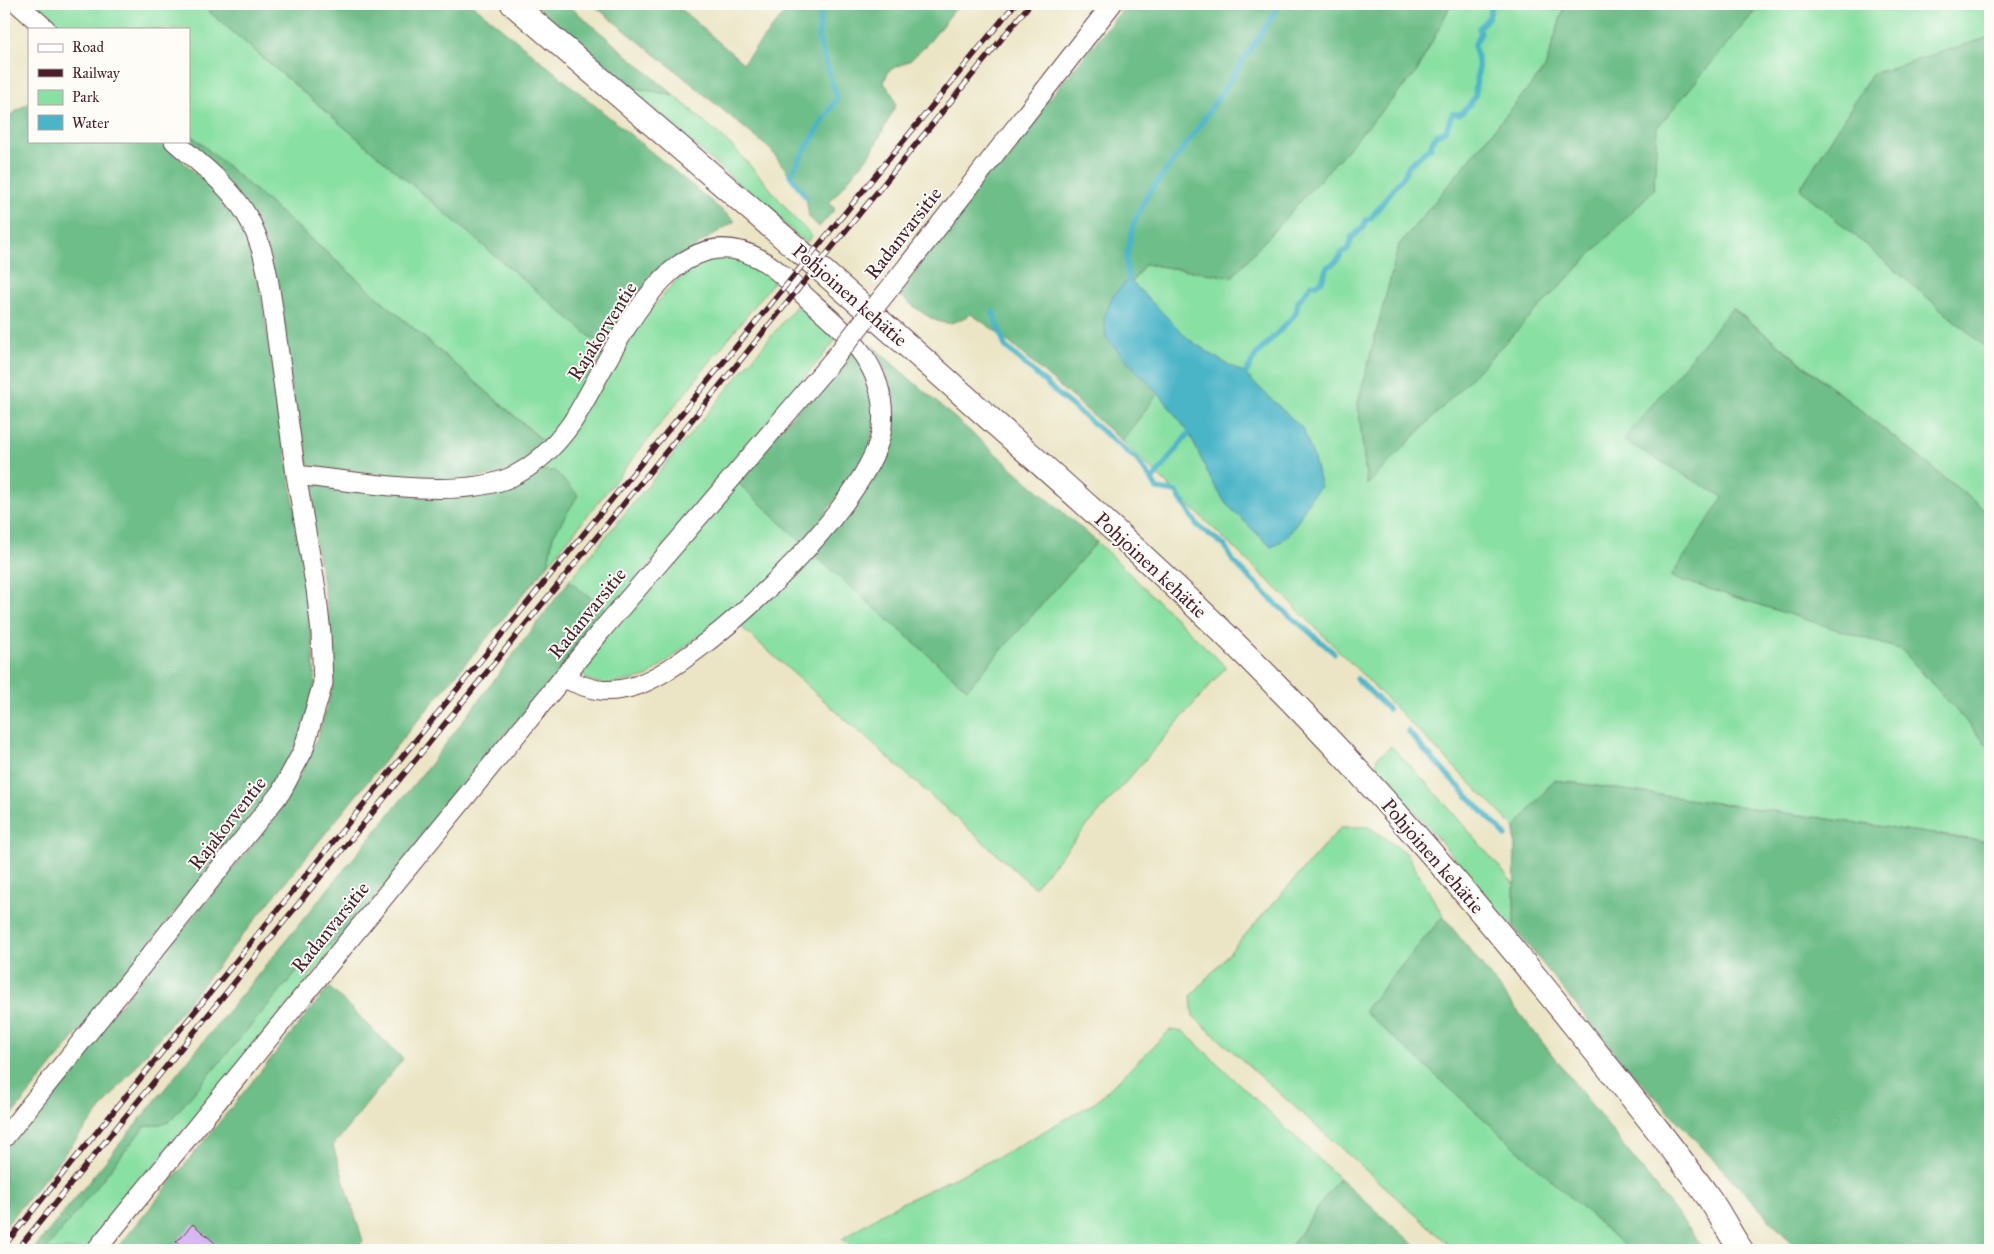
<svg xmlns="http://www.w3.org/2000/svg" width="1994" height="1254" viewBox="0 0 1994 1254" font-family="'IM FELL Great Primer',serif">
	<style>
		.green { fill: #89e0a3; stroke: #6a8067 }
		.forest { fill: #6ebe89; stroke: #5c6e5a }
		.water { fill: #4bb5c8; stroke: #4a6a7a }
		.lines { fill: none; stroke-linecap: round; stroke-linejoin: round }
		.stream { stroke: #4bb5c8; stroke-width: 5.5 }
		.building { fill: #d2aef2 }
		.minor-casing { stroke: #623d42; stroke-width: 21 }
		.major-casing { stroke: #623d42; stroke-width: 26 }
		.minor { stroke: #fff; stroke-width: 19 }
		.major { stroke: #fff; stroke-width: 24 }
		.rail-casing { stroke: #4a1f2b; stroke-width: 5.5 }
		.rail { stroke: #fdfcf7; stroke-width: 4; stroke-dasharray: 11; stroke-linecap: butt }
		.minor-bridge-casing { stroke: #623d42; stroke-width: 21; stroke-linecap: butt }
		.minor-bridge { stroke: #fff; stroke-width: 19 }
		.labels { text-anchor: middle; stroke-width: 4; stroke-linejoin: round; paint-order: stroke }
		.street-label { font-size: 20px; fill: #4a1f2b; stroke: #fdfcf7 }
	</style>
	<rect width="100%" height="100%" fill="#fdfcf7"/>
	<filter id="ink" filterUnits="userSpaceOnUse"><feTurbulence type="fractalNoise" baseFrequency=".02" numOctaves="2"/><feDisplacementMap in="SourceGraphic" scale="10" xChannelSelector="R" yChannelSelector="G"/><feConvolveMatrix kernelMatrix="1 2 1 2 8 2 1 2 1" color-interpolation-filters="sRGB"/></filter>
	<filter id="wash" filterUnits="userSpaceOnUse"><feTurbulence type="fractalNoise" baseFrequency=".0096" numOctaves="4" result="noise"/><feDisplacementMap in="SourceGraphic" scale="20" xChannelSelector="R" yChannelSelector="G"/><feGaussianBlur stdDeviation="1.12" result="paint"/><feColorMatrix in="noise" values="0 0 0 0 0 0 0 0 0 0 0 0 0 0 0 0 0 1.4 0 .05"/><feComposite in="paint" operator="in"/></filter>
	<g filter="url(#wash)">
		<rect width="100%" height="100%" fill="#ebe5c5"/>
		<!-- green -->
		<path class="green" d="M25,4H200L607,351L548,445L189,133V29H53Z
			M1451,4H1565L1545,68L1399,245L1358,403L1367,485L1654,189L1656,128L1761,4H1990V37L1872,74L1800,189L1990,351V514L1733,308L1724,497L1672,577L1902,650L1990,748V842L1554,780L1515,828L1280,592L1122,441L1164,385L1124,293L1145,264L1232,277L1416,73Z
			M627,86L675,96L732,146L763,180L794,218L812,236L806,243Z
			M721,255L744,259L775,280L548,565L553,536L578,495L537,470L639,323L675,282L704,258Z
			M802,299L840,335L610,612L569,581Z
			M735,480L804,544L764,585L647,677L605,685L586,679L582,672L581,663Z
			M1097,542L1226,667L1034,887L740,626L811,552L967,689Z
			M1391,746L1433,790L1514,884V928L1376,766L1377,758Z
			M1341,827H1369L1407,854L1443,916L1365,1011L1629,1250H1455L1193,1016L1191,996Z
			M343,937L88,1250H46L144,1127L169,1122L308,958Z
			M1170,1030L1184,1032L1339,1178L1288,1250H855L842,1239L889,1209L1000,1156L1096,1102Z"/>
		<!-- forest -->
		<path class="forest" d="M200,4H472L735,221L697,245L607,351Z
			M534,4H567L675,96L627,86Z
			M592,4H675L743,63L792,4H959L930,41L911,60L888,71L884,83L892,93L896,105L871,153L829,203L835,209L819,227L809,217L806,197L771,150L676,71Z
			M1127,4H1451L1416,73L1232,277L1145,264L1124,293L1164,385L1122,441L997,332L971,314C963,318 954,324 945,323C931,322 909,302 898,294L917,271L912,266Z
			M1565,4H1761L1657,128L1654,189L1367,485L1358,403L1399,245L1545,68Z
			M1990,37V351L1800,189L1872,74Z
			M29,102V141H160C193,171 228,198 248,239C252,248 254,260 257,269L311,612L315,684L303,731L275,787L4,1125V120Z
			M189,133L543,441L548,445L508,473L446,482L326,473L312,467L302,456L270,256L185,141H189Z
			M1732,308L1990,514V748L1902,650L1671,577L1723,497L1623,440Z
			M871,345L1097,542L967,689L811,552L860,493L887,447L893,420L890,391L885,370L879,356Z
			M853,348L878,405L869,451L804,544L735,480Z
			M537,470L555,471L578,495L553,536L548,565L403,738L4,1228V1146L260,836L290,794L318,736L333,686V651L327,605L307,499L312,489L317,484L425,492Z
			M569,581L591,598L587,604L593,609L598,603L610,612L509,730L493,746L489,759L343,937L308,958L169,1122L144,1127L46,1250H33L432,762Z
			M1554,780L1990,842V1250H1798L1616,1055L1514,928L1515,828Z
			M1443,916L1693,1234L1704,1250H1629L1364,1011Z
			M329,987L403,1059L333,1146L363,1241L356,1250H116Z
			M1339,1178L1420,1250H1288Z"/>
		<!-- water -->
		<path class="water" d="M1129,279L1190,340L1220,360L1245,374L1303,429L1314,459L1321,487C1301,502 1299,537 1271,547L1226,504L1211,480L1189,433L1164,400L1106,338L1104,318L1113,296Z"/>
		<g class="lines">
			<!-- stream -->
			<path class="stream" d="M806,197L790,175L837,98L818,38L822,4
				M1129,279L1126,260L1133,226L1148,194L1194,134L1281,4
				M993,312L1005,346L1061,397L1137,460L1152,480L1189,433
				M1245,374L1256,355L1291,319L1296,313L1298,301L1312,284L1315,285L1322,281L1327,267C1335,264 1339,260 1342,252L1348,249L1352,237L1363,228L1366,220L1370,219L1405,174L1409,165L1431,147C1432,137 1438,134 1446,130L1452,114H1460C1465,109 1473,103 1475,96C1476,92 1475,88 1476,84C1479,67 1480,63 1474,46L1481,33L1479,28L1489,17L1492,4
				M1152,480L1157,489L1176,492L1197,525L1225,546L1233,561L1275,603L1334,653
				M1357,679L1388,709
				M1408,731L1424,750L1506,836"/>
		</g>
		<g id="blocks">
			<!-- building -->
			<path class="building" d="M193,1224L223,1250H185L176,1242Z"/>
		</g>
	</g>
	<g filter="url(#ink)">
		<use href="#blocks" fill-opacity="0" stroke="#623d42" stroke-width="1"/>
		<g class="lines">
			<defs>
				<path id="minor" d="M18,4L46,29
					M174,141C200,164 228,184 246,214C268,250 271,298 277,339C283,384 290,430 296,475C356,481 457,501 511,477C535,466 556,445 571,424C609,367 666,207 760,259C778,269 793,285 808,299C848,334 888,367 882,427C875,499 703,664 635,686C606,695 590,690 564,678
					M909,264L1112,4
					M4,1138L281,792L303,751L323,683L321,633L316,589L296,475
					M96,1250L601,631L832,361"/>
				<path id="major" d="M513,4C669,138 826,272 979,409C1076,495 1173,581 1264,673C1376,785 1480,907 1579,1031C1623,1086 1668,1141 1709,1198C1721,1215 1729,1233 1741,1250"/>
			</defs>
			<!-- minor casing -->
			<use href="#minor" class="minor-casing"/>
			<!-- major casing -->
			<use href="#major" class="major-casing"/>
			<!-- minor -->
			<use href="#minor" class="minor"/>
			<!-- major -->
			<use href="#major" class="major"/>
			<defs>
				<path id="rail" d="M4,1246L1015,4
					M17,1250L1030,4"/>
			</defs>
			<!-- rail casing -->
			<use href="#rail" class="rail-casing"/>
			<!-- rail -->
			<use href="#rail" class="rail"/>
			<defs>
				<path id="minor-bridge" d="M832,361L909,264"/>
			</defs>
			<!-- minor-bridge casing -->
			<use href="#minor-bridge" class="minor-bridge-casing"/>
			<!-- minor-bridge -->
			<use href="#minor-bridge" class="minor-bridge"/>
		</g>
	</g>
	<g class="labels">
		<!-- street labels -->
		<g class="street-label">
			<text transform="translate(903 233) rotate(-52)" y="7">Radanvarsitie</text>
			<text transform="translate(850 295) rotate(41)" y="7">Pohjoinen kehätie</text>
			<text transform="translate(602 331) rotate(-58)" y="7">Rajakorventie</text>
			<text transform="translate(1151 565) rotate(43)" y="7">Pohjoinen kehätie</text>
			<text transform="translate(587 613) rotate(-51)" y="7">Radanvarsitie</text>
			<text transform="translate(227 823) rotate(-52)" y="7">Rajakorventie</text>
			<text transform="translate(1433 856) rotate(49)" y="7">Pohjoinen kehätie</text>
			<text transform="translate(330 927) rotate(-51)" y="7">Radanvarsitie</text>
		</g>
	</g>
	<!-- margin -->
	<rect width="1994" height="1254" fill="none" stroke="#fdfcf7" stroke-width="20"/>
	<!-- legend -->
	<rect x="28" y="28" width="162" height="115" fill="#fdfcf7" stroke="#b5a4a5"/>
	<rect x="38" y="44" width="25" height="8" fill="#ffffff" stroke="#b5a4a5"/>
	<text x="72" y="52" font-size="15" fill="#4a1f2b">Road</text>
	<rect x="38" y="69" width="25" height="8" fill="#4a1f2b" stroke="#b5a4a5"/>
	<text x="72" y="78" font-size="15" fill="#4a1f2b">Railway</text>
	<rect x="38" y="90" width="25" height="15" fill="#89e0a3" stroke="#b5a4a5"/>
	<text x="72" y="102" font-size="15" fill="#4a1f2b">Park</text>
	<rect x="38" y="115" width="25" height="15" fill="#4bb5c8" stroke="#b5a4a5"/>
	<text x="72" y="128" font-size="15" fill="#4a1f2b">Water</text>
</svg>
